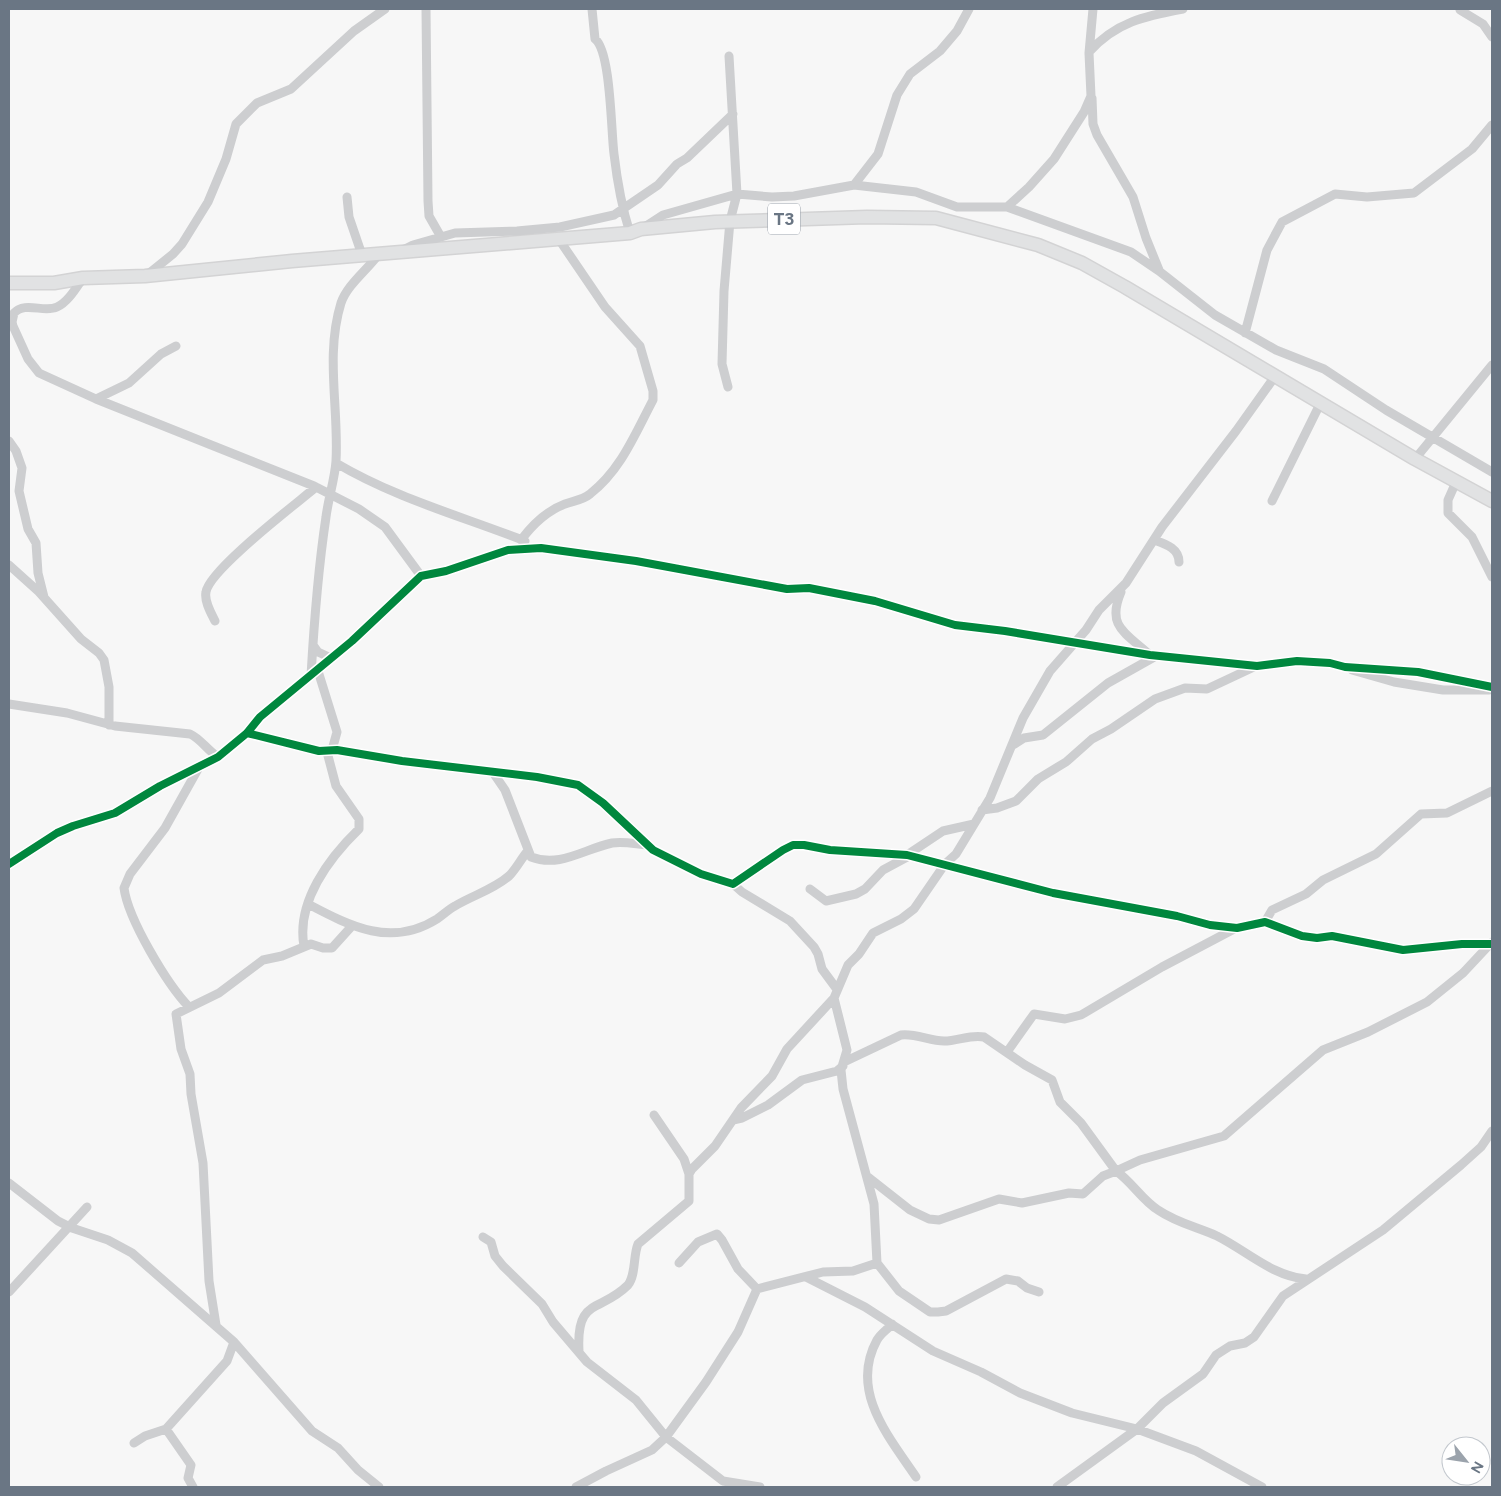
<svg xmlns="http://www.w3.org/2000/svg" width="1501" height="1496" viewBox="0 0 1501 1496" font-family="Figtree,sans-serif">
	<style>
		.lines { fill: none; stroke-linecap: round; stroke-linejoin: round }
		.highway-casing { stroke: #d3d3d4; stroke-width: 15 }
		.minor { stroke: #cdced0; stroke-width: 9 }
		.highway { stroke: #e1e2e3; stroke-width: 12 }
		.cycleway-casing { stroke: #fff; stroke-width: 11 }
		.cycleway { stroke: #00873e; stroke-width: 8 }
		.labels { text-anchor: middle; stroke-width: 5; stroke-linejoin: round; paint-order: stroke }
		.shield { fill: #fff; stroke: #979fa9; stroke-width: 1 }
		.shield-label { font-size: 18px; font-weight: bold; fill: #6a7684 }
	</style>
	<rect width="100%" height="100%" fill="#f7f7f7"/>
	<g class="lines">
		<defs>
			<path id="highway" d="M9,283H54L83,278L145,276L292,261L630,233L641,229L715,222L867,217L936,218L1038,245L1082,263L1125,287L1415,459L1492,501"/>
		</defs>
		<!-- highway casing -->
		<use href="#highway" class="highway-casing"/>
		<!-- minor -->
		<path class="minor" d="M426,9L428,201L429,216L441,237
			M592,9L595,39C611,51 611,132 614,154C617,180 622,208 630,233
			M1460,10L1483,24L1492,37
			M1089,52C1116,22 1145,16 1183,9
			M1092,98L1093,124L1097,135L1133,197L1146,238L1159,270
			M854,185L916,192L957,207H1007L1131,252L1159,271L1215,315L1276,350L1324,369L1386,410L1492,472
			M347,197L349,217L362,255
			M1007,207L1029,187L1054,159L1084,112L1091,96L1089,53L1093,9
			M643,228L663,215L737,194L772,197L794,196L854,185L878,154L897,95L910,74L940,51L957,31L969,9
			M403,250L413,245L455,233L517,231L560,227L614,215L658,185L677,164L687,158L733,114
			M147,275L173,254L182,244L208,202L226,159L236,124L257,103L291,89L354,31L385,9
			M83,278C76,288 68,302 57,307C44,313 25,301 14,313L12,322L13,326L28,359L39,373L96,399L314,486L359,509L385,527L421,576
			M1245,333L1267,250L1282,222L1335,194L1367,197L1414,193L1472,149L1492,125
			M728,387L722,364L724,291L730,221L737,194L729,56
			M96,399L129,383L161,354L176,346
			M9,441L16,451L22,468L19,491L28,529L36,543L38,573L44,597
			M1415,459L1492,365
			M336,463C395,498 461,516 525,541
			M1456,482L1448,500V513L1472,537L1492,577
			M1272,501L1320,404
			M521,540C533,524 546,511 565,504C573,501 583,500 590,494C621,470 635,434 653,400V391L640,346L605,307L558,238
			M1154,540C1165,544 1179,548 1179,562
			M9,565L39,592L81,639L99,653L104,660L109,687V725
			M1121,592C1106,627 1126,633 1150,655
			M215,621C211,613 204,601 206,592C209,570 296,504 316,487
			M313,645L318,652L331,658
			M1352,670L1394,682L1443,690H1489
			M318,671L337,732L332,750
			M311,676C314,623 318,570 326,517C328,500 335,478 336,461C339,408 325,355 341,303C347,285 367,270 378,255
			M9,704L67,713L115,726L190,734C201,739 207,750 218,757
			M247,733L319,751L337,750L402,761L537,777L578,785L603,803L653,850L701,874L733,884L783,850L793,845H804L830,850L907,855L1053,893L1177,916L1210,925L1237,928L1265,922L1302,936L1317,938L1332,936L1403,950L1462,944H1492
			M1013,745L1024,738L1043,735L1108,683L1156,656
			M492,771L505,790L531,857C560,868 584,849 612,843C624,841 635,844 647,845
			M982,810L997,808L1016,801L1038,779L1066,762L1092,739L1111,729L1155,699L1185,688L1207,689L1256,666
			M907,855L943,831L974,824
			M9,864L57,833L73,826L115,813L160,786L218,757L247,733L260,717L352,641L421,576L446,571L508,550L541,548L636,561L787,589L809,588L875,601L955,625L1005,631L1150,655L1257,666L1297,661L1330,663L1345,667L1418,672L1492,687
			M733,884L742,892L790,921L814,947L818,954L822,969L836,988
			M810,889L826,901L856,894L865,889L883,870L909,856
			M308,904C350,926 391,948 437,919C443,915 449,909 455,906C473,895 493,890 509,876C516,869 521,859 527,852
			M1265,922L1272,910L1306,894L1323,880L1376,854L1421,814L1447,813L1492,791
			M304,946C296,902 329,858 359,829V819L336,786L327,752
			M834,998L847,1050L841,1070L843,1089L874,1204L877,1263L899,1291L930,1312H938L946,1311L1006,1279L1018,1281L1027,1288L1039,1292
			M189,1007C167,984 128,919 124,888L130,874L165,828L198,769
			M1007,1052L1034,1014L1065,1019L1081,1015L1162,967L1236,928
			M844,1062L901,1035C915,1033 930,1041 944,1041C958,1041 971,1034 984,1037L1025,1065L1052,1080L1060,1102L1081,1123L1116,1171L1140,1160L1224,1136L1323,1050L1368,1032L1427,1002L1463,973L1492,942
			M654,1115L684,1159L689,1174
			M733,1120L742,1118L768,1105L802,1080L837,1071L843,1066
			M868,1177L910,1210L929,1219L939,1220L999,1199L1022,1203L1069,1193L1083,1194L1103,1176L1116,1171C1132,1182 1142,1200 1158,1210C1177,1223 1197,1227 1217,1236C1247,1251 1272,1276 1306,1279
			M9,1183L58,1221L72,1228L108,1240L132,1253L234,1342L312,1431L338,1448L358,1470L379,1487
			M483,1237L491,1242L495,1256L503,1266L542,1304L553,1322L587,1362L636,1400L666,1437L723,1481L760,1487
			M679,1263L698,1242L717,1234L722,1240L738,1269L757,1289
			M806,1277L865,1307L933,1351L981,1372L1020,1393L1072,1413L1137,1429L1196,1451L1262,1487
			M757,1289L823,1272L853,1271L877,1263
			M9,1292L87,1207
			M892,1324C887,1330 881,1333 877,1340C849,1391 889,1437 916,1477
			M216,1325L209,1281L203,1163L191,1094L190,1074L181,1049L176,1014L219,993L263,960L282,956L311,944L323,948H332L351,927
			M579,1351C576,1297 600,1313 628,1285C636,1275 633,1256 638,1244L689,1201V1174L692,1169L715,1146L741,1108L772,1076L787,1049L834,998L848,965L859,954L873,933L901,919L914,909L945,864L956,854L990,798L1023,718L1050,671L1086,630L1099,610L1126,583L1162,527L1236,431L1276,375
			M166,1429L191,1465L188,1478L193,1487
			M134,1443L145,1436L166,1429L227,1361L234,1342
			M576,1487L606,1471L652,1450L666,1437L706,1382L738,1332L757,1289
			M1057,1487L1137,1429L1163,1403L1203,1374L1216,1355L1230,1346L1245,1343L1254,1337L1283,1296L1383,1230L1461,1165L1481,1147L1492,1131"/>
		<!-- highway -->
		<use href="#highway" class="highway"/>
		<defs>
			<path id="cycleway" d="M247,733L319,751L337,750L402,761L537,777L578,785L603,803L653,850L701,874L733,884L783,850L793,845H804L830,850L907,855L1053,893L1177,916L1210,925L1237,928L1265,922L1302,936L1317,938L1332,936L1403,950L1462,944H1492
				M9,864L57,833L73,826L115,813L160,786L218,757L247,733L260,717L352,641L421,576L446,571L508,550L541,548L636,561L787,589L809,588L875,601L955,625L1005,631L1150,655L1257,666L1297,661L1330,663L1345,667L1418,672L1492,687"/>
		</defs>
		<!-- cycleway casing -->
		<use href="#cycleway" class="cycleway-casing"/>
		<!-- cycleway -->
		<use href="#cycleway" class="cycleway"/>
	</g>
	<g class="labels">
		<!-- shield labels -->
		<rect class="shield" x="768" y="203.5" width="32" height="31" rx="4"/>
		<g class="shield-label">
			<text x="784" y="225">T3</text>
		</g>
	</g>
	<!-- border -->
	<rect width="1501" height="1496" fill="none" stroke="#6a7684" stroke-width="20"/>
	<!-- north arrow -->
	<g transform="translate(1466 1461) rotate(120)"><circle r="24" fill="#ffffff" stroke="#c3c8ce"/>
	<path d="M0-4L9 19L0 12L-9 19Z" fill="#9ba3ac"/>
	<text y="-8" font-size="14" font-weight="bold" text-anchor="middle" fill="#6a7684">N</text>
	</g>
</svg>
